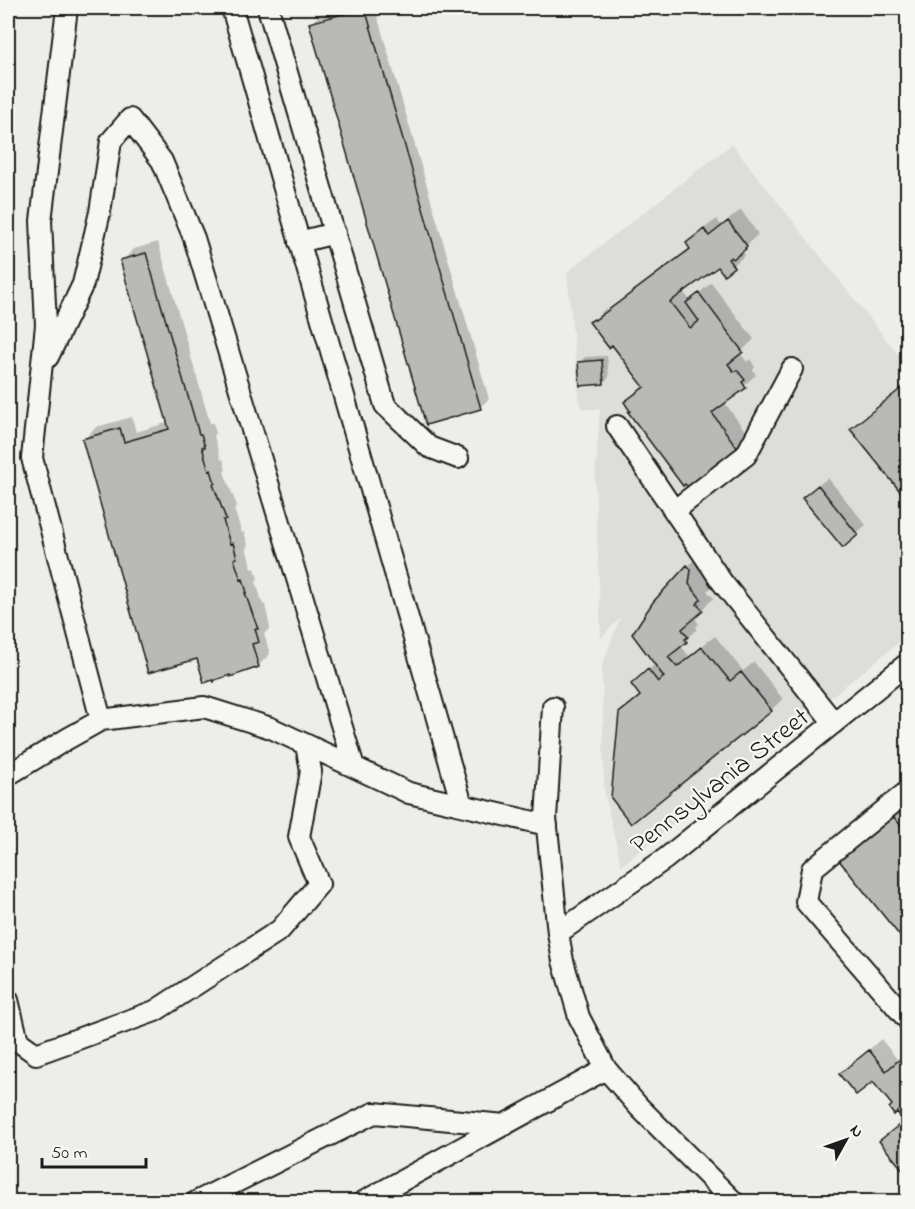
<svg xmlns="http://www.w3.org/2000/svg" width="915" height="1209" viewBox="0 0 915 1209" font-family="'Indie Flower',sans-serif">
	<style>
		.built { fill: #ddddda }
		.shadow { fill: #0003 }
		.building { fill: #b9b9b6; stroke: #1c1c1c; stroke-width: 1.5 }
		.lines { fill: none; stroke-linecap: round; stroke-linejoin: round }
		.minor-casing { stroke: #1c1c1c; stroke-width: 24 }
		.minor { stroke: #f6f6f2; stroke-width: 20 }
		.labels { text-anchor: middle; stroke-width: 4.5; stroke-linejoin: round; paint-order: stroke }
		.street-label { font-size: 27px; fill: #1c1c1c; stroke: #f6f6f2 }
	</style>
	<rect width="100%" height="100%" fill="#edede9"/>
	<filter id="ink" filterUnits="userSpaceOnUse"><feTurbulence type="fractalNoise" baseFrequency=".0167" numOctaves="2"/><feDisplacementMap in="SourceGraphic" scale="12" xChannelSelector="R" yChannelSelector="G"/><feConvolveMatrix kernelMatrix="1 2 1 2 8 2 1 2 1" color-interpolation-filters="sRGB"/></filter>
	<g filter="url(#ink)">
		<!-- built -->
		<path class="built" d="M732,144L900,357L907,351V636L621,866L604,790L602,666L620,618L601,638L595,480L600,410L580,408L567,272Z"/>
		<!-- shadow -->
		<path class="shadow" d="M344,8H375L489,399L480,407L311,23L320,14Z
			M741,210L758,234L742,250L745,255L724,273L718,265L683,291L690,301L711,283L754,339L740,353L747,362L750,359L755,367L753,370L756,375L724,402L749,436L689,486L626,402L644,385L613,343L591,322L603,311L606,308L607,310L691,247L688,243L699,232L717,219L721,225Z
			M158,242L210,423H213L216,433L214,436L221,460L223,459L226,470L224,472L237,506L234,509L242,533L244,532L248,545L246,547L252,569L255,568L258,579L256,582L263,605L265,604L270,628L264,634L270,654L258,666L198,657L84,439L96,427L132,417L136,432L169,422L122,261L134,249Z
			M607,356L609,377L604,383L579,363L585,357Z
			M908,382V499L852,430Z
			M828,478L866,525L842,545L813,489Z
			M699,554L703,558L700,572L712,587L707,591L714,598L694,617L699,624L696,627L697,629L680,645L689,656L715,636L743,671L754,662L783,699L771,710L620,714L641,695L633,684L656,663L655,602Z
			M905,805L908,808V943L840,859Z
			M881,1039L898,1060L908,1052V1164L882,1141L905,1120L873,1080L841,1074Z"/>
		<!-- building -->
		<path class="building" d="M365,8L481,409L426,425L309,23Z
			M728,221L747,246L745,248L746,249L733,259L731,257L728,259L734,267L724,275L718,267L670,302L690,328L699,321L686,303L699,293L743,352L728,364L734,372L737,370L745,380L742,382L746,388L712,413L738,449L689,488L685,484L683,486L628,412L630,411L624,402L644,387L612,345L609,348L589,322L594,319L595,320L690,249L686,243L704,229L709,236Z
			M146,253L199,434H201L205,447H202L209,471L211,470L215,483L213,484L226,519L223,520L230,544L233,543L237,558L234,559L241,580L243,579L247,593H245L258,629H255L259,642L252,644L259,667L230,677V675L215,680L214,682L213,680L204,683L197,659L148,673L82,439L120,428L124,442L169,429L120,260Z
			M602,360L604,384L580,386L578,362Z
			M908,365V381L900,371Z
			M908,383V501L850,429Z
			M818,485L858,535L843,548L802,498Z
			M687,565L691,570L689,584L701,599L697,604L703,611L682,629L688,637L685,639L687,642L668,657L677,667L702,647L730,681L741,672L772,711L631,824L611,798L619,713L640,696L631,684L648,669L658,682L664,677L632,634L653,602Z
			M892,815L908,834V946L838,859Z
			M869,1050L886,1071L900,1059L908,1067V1166L903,1170L879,1141L904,1121L897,1112L894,1115L889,1108L892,1105L873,1082L856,1095L839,1074Z"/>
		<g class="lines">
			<defs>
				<path id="minor" d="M67,8L41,221L46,325L32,458L101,720L204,707L271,728L409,793L547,825
					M232,8L462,805
					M268,8L385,405L429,447L458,458
					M299,242L335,233
					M48,357L83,284L100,212L111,141L130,119L162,161L194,238L354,767
					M617,426L722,582L834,723
					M674,511L746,455L792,369
					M553,707L546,818L558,933L563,961L579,1017L606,1069L639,1107L734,1202
					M8,775L67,739L101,720
					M908,791L812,869L806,902L908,1020
					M558,933L665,859L908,663
					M8,1000L18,1041L36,1054L155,1011L280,930L319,884L299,837L311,771L306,745
					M196,1202L374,1113L505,1125
					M363,1202L606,1069"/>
			</defs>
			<!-- minor casing -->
			<use href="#minor" class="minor-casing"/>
			<!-- minor -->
			<use href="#minor" class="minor"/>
		</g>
	</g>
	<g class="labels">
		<!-- street labels -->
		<g class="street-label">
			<text transform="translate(719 780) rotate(-38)" y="9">Pennsylvania Street</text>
		</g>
	</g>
	<!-- margin -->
	<rect width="915" height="1209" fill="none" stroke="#f6f6f2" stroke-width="30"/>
	<rect x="15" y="15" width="885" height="1179" fill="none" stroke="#1c1c1c" stroke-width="2" filter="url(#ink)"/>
	<!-- north arrow -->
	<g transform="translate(846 1140) rotate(50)" stroke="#f6f6f2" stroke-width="4.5" paint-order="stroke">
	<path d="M0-4.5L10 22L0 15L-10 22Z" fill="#1c1c1c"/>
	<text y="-9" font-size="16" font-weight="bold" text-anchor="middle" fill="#1c1c1c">N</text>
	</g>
	<!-- scale -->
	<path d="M42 1158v9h104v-9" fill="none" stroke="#1c1c1c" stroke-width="3"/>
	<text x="51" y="1158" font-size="18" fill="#1c1c1c" stroke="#f6f6f2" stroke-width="4.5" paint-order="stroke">50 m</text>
</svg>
